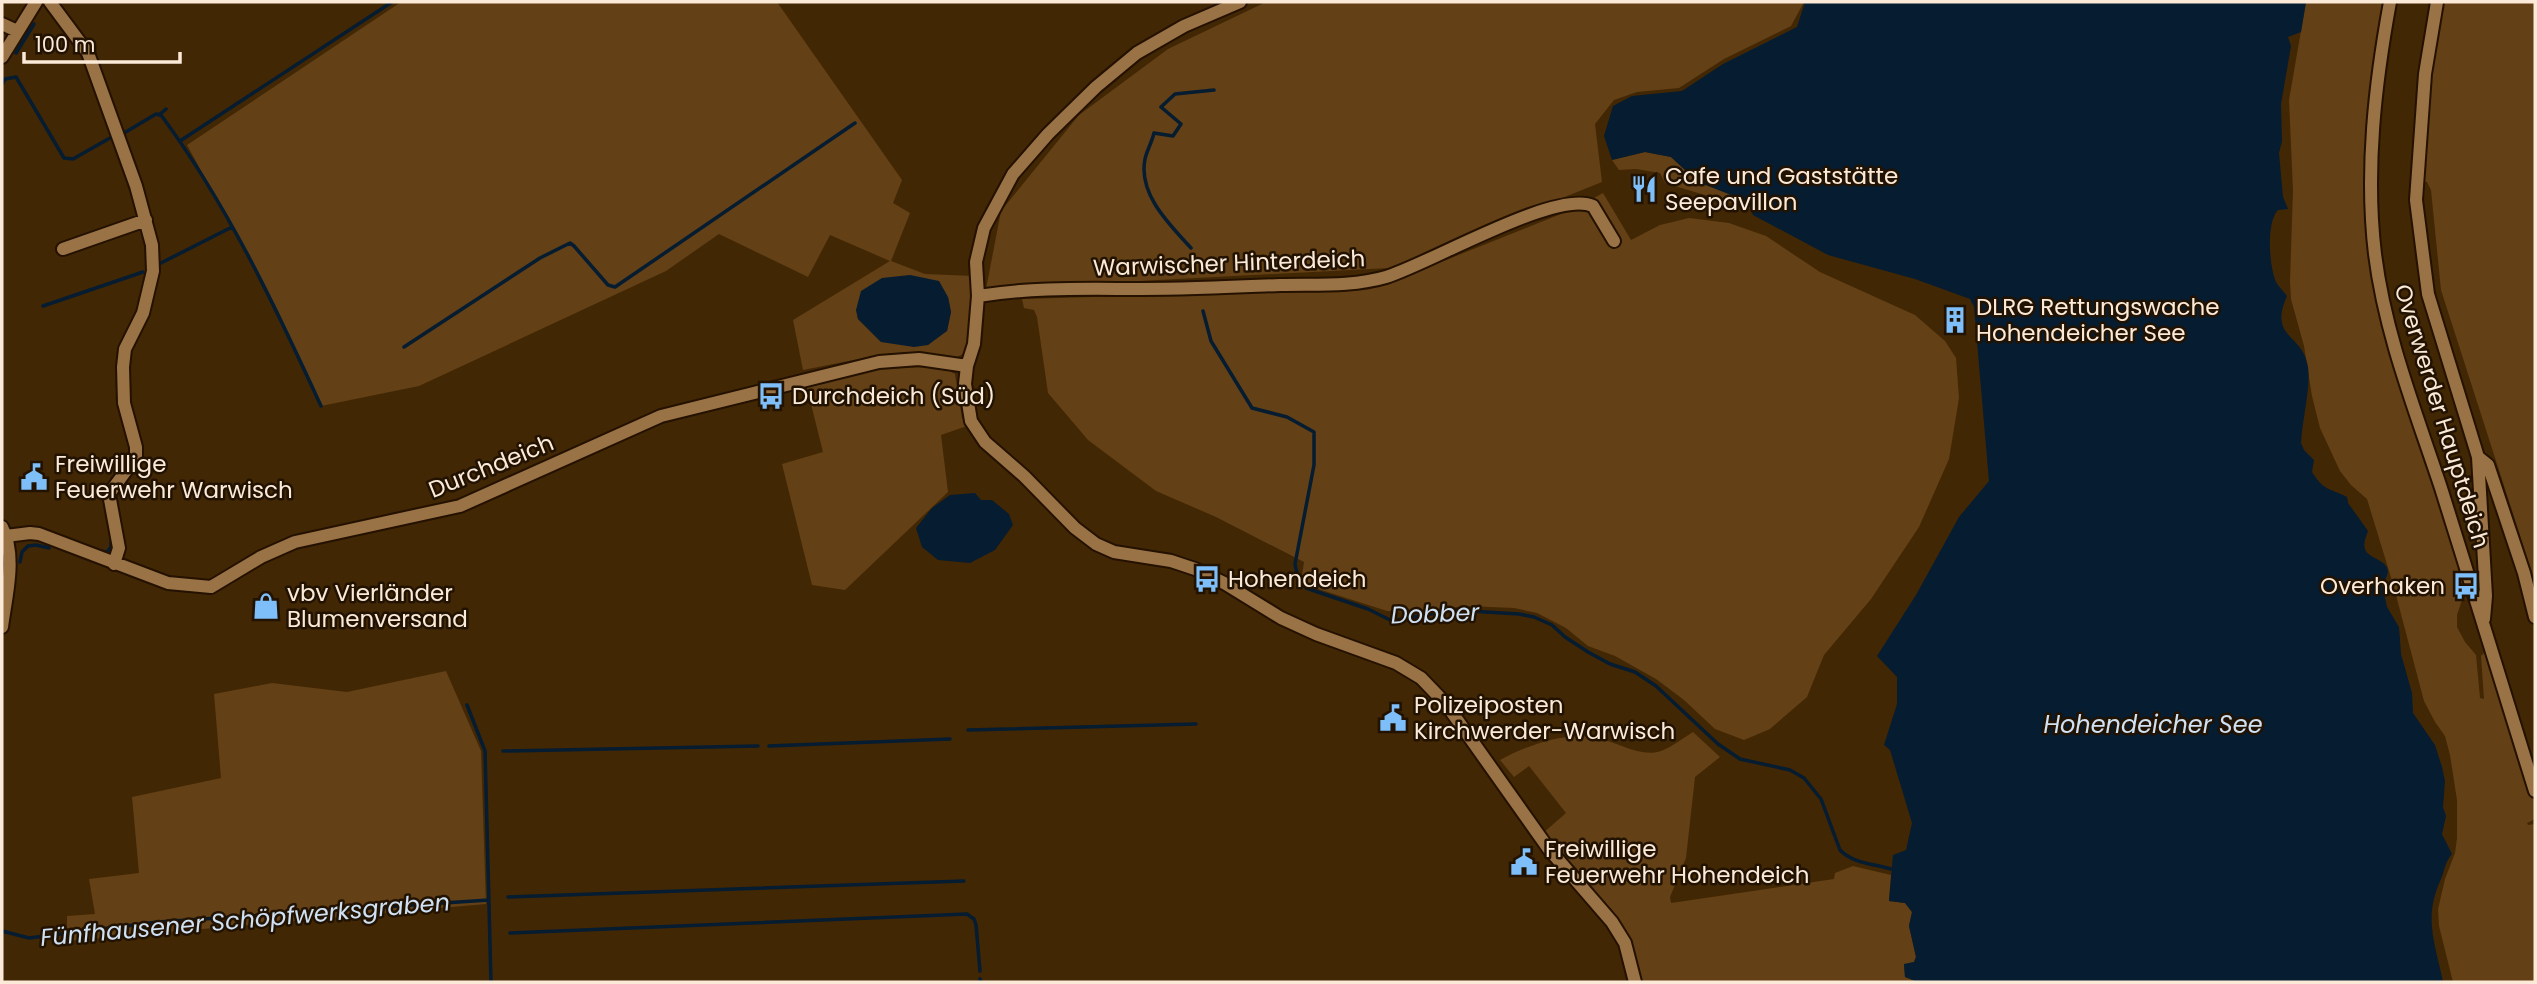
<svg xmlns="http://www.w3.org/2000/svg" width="2537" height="984" viewBox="0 0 2537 984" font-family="Poppins,sans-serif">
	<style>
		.green { fill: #634015; fill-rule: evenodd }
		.water { fill: #051c31 }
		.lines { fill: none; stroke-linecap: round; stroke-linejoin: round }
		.stream { stroke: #051c31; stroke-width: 3.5 }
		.minor-casing { stroke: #241100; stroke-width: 16 }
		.minor { stroke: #997246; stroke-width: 12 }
		.labels { text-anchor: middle; stroke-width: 5; stroke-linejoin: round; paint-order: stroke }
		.poi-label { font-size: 23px; fill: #fcead8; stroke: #211202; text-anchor: start }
		.street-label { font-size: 23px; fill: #fcead8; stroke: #211202 }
		.water-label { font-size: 24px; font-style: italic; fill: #cfe1f2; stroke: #211202 }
	</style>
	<rect width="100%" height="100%" fill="#422704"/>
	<!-- green -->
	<path class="green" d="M401,2H777L902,180L893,203L910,213L891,261L925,274L974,276L969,345L963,354L957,357L910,352L884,354L803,370L793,320L890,261L830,235L808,277L719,234L666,271L419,386L321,406L278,311L187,145ZM948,297L951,312L947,331L881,342L858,319L856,309Z
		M1266,2H1804L1791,26L1724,59L1679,88L1637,92L1614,100L1595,124L1602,182L1389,268L986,289L1001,211L1079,115L1168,49Z
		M2306,2H2385L2366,146L2394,363L2466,588L2457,615V627L2465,642L2476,655L2480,698L2484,699L2481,656L2484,653L2487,656L2535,803V819L2527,823L2528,825L2535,824V982H2453L2439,926L2438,909L2445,879L2455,853L2457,838V800L2450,755L2445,736L2435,722L2424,701L2393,584L2367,499L2351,485L2340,471L2320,428L2312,396L2304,346L2291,299L2290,282L2293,190L2289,100Z
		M2442,2H2535V582L2441,290L2431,190L2427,182L2421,181L2430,74Z
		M1645,152L1671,157L1698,182L1747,201L1751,209L1665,183L1660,173L1636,169L1619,170L1612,160Z
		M1603,193L1631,240L1660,225L1689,218L1729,223L1766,236L1820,272L1915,315L1945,341L1956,358L1959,398L1949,459L1919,527L1871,599L1824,655L1807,697L1770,729L1744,740L1715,729L1684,700L1656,679L1615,656L1588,646L1566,628L1537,613L1514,608L1466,606L1415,612L1387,611L1315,588L1304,580L1302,575L1304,562L1216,517L1156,491L1088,440L1048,393L1037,317L1034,310L1024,308L1022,299L1367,289L1421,270L1576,208Z
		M932,367L946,369L955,374L962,418L967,426L941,435L948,492L845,590L812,585L782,464L823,452L806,384L885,368Z
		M446,671L481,751L486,904L67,941V916L95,914L89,879L139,873L132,797L221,778L214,694L272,683L347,692Z
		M1693,732L1720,757L1695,777L1686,858L1670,897L1671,903L1834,879L1835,873L1853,866L1891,875L1889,901L1905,903L1912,912L1909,926L1916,957L1914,962L1904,965L1905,977L1918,982H1640V970L1627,937L1542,834L1566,813L1529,766L1514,777L1500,760C1528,745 1565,731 1598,738C1616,742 1642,758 1661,751C1672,747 1683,738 1693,732Z"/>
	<!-- water -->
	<path class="water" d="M1805,2H2306L2301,32L2288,37L2291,46L2281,104L2282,141L2279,153L2283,197L2288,209L2278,210C2266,222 2269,266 2276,282C2279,287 2284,292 2287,296C2268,339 2303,333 2308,367C2311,387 2302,421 2301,443L2304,450L2314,460L2312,472C2325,492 2328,487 2347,497L2348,503L2368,531C2366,537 2363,543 2365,549C2368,561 2401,560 2382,584L2387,607L2399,627L2401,654L2412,693L2413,713L2435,745L2442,767L2445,781L2443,807L2446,816L2442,834L2452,854C2445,862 2445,869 2441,879C2423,918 2435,942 2443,982H1918L1905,977L1904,964L1914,962L1916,957L1909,926L1912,912L1905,903L1889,901L1893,855L1906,850L1912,823L1890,750L1884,745L1897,704V677L1877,656L1916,595L1959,517L1989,481L1974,307L1970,299L1915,279L1828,255L1753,215L1747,201L1698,182L1671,157L1645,152L1612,160L1604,136L1613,106L1632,96L1682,91L1723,64L1797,27Z
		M910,275L939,281L948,297L951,312L947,331L928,345L914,347L881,342L858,319L856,310L861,291L882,278Z
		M975,493L981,500H992L1009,514L1013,525L995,550L970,563L938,560L922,547L916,528L932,508L950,495Z"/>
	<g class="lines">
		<!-- stream -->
		<path class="stream" d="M16,53L34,24
			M2,84L5,79L16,77L64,158L73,159L110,138
			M159,115L166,109
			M124,133L156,114L161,115C227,204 275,306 321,406
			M180,141L392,2
			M1191,248C1169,224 1138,194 1145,159C1147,150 1152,142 1154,133L1173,136L1181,124L1161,107L1175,94L1214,90
			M159,264L232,227
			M43,306L143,272
			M1203,311L1211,341L1252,408L1287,417L1314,432V465L1295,564L1298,578L1306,588L1368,609L1392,621L1453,610L1519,614L1534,617L1552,625L1565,637L1588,652L1610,664L1635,672L1656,686L1718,744L1740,759L1790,770L1804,778L1821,799L1840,850C1852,863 1874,864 1891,869
			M404,347L540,258L570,243L574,246L608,285L615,287L855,123
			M100,551L107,552L111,547V542
			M20,562L22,552L28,546L36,545L49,548
			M467,705L485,751L491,982
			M968,730L1196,724
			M769,746L950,739
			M503,751L758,746
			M508,897L964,881
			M2,931L29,938L158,922L489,900
			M510,933L967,914L974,919L976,925L980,971
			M980,979L981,982"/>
		<defs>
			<path id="minor" d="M50,2L88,53L136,186L152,245L153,271L143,313L125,349L123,367L124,403L136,447V457L109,494L119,548L114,564
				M1240,2L1184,26L1137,53L1096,87L1048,134L1013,174L984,228L976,262L978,296L974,344L967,366L965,384L971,421L985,442L1024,476L1075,528L1096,544L1114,552L1171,561L1195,569L1224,583L1281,618L1316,634L1396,663L1421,678L1446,704L1548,848L1612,922L1625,943L1635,982
				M2390,2C2375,84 2365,171 2375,254C2385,335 2416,412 2441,488C2473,589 2503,691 2535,791
				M2437,2L2425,74L2416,200L2428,294L2478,457L2486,596L2484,619
				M2,24L17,31
				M2,57L36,2
				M63,249L146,220
				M978,296C1033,287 1087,289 1142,289C1188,289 1234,287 1280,285C1314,284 1352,287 1386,277C1429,264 1556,189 1593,206L1614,241
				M2478,457L2488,465L2524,573L2535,617
				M2,527C17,556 6,596 2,627
				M6,536L30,533L39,534L168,583L211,587L261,557L295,542L460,506L661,416L879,362L919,359L967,366"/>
		</defs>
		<!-- minor casing -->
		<use href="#minor" class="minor-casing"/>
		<!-- minor -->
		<use href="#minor" class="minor"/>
	</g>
	<!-- icons -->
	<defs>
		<symbol id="restaurant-bare" viewBox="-9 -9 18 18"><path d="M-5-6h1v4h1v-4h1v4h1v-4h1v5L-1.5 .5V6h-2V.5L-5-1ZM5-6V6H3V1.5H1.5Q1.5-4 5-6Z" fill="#7ebef9" stroke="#211202" stroke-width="2.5" paint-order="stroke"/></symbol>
		<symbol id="building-bare" viewBox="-9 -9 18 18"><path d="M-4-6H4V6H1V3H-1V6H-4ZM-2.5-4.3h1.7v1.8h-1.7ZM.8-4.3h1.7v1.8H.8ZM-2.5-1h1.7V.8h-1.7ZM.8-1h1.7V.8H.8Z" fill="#7ebef9" stroke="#211202" stroke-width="2.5" paint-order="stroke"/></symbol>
		<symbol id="bus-bare" viewBox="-9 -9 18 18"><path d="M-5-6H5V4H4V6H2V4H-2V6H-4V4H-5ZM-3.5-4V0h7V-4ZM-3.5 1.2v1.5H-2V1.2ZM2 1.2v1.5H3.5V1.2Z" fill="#7ebef9" stroke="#211202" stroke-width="2.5" paint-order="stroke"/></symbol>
		<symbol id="civic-bare" viewBox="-9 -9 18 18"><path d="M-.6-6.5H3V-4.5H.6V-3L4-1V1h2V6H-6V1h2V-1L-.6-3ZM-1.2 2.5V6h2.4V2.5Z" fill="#7ebef9" stroke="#211202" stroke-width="2.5" paint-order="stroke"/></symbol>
		<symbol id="shop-bare" viewBox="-9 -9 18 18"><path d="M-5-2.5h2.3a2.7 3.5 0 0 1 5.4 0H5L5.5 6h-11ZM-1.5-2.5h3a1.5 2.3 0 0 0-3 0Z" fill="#7ebef9" stroke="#211202" stroke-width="2.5" paint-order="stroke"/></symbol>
	</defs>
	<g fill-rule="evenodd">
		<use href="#restaurant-bare" x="1625" y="170" width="38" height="38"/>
		<use href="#building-bare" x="1936" y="301" width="38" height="38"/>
		<use href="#bus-bare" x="752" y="377" width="38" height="38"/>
		<use href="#civic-bare" x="15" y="458" width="38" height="38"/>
		<use href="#bus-bare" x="1188" y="560" width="38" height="38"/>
		<use href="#bus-bare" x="2447" y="567" width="38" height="38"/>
		<use href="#shop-bare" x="247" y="587" width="38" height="38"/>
		<use href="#civic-bare" x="1374" y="699" width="38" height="38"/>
		<use href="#civic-bare" x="1505" y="843" width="38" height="38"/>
	</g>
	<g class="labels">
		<!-- poi labels -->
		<g class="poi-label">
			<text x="1665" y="184">Cafe und Gaststätte<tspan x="1665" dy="26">Seepavillon</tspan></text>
			<text x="1976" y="315">DLRG Rettungswache<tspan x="1976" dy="26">Hohendeicher See</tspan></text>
			<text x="792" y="404">Durchdeich (Süd)</text>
			<text x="55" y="472">Freiwillige<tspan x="55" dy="26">Feuerwehr Warwisch</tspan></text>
			<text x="1228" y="587">Hohendeich</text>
			<text x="2445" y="594" text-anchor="end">Overhaken</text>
			<text x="287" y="601">vbv Vierländer<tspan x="287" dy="26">Blumenversand</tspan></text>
			<text x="1414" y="713">Polizeiposten<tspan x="1414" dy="26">Kirchwerder-Warwisch</tspan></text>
			<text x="1545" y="857">Freiwillige<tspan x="1545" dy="26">Feuerwehr Hohendeich</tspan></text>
		</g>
		<!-- street labels -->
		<g class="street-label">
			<text transform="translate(1229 263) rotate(-2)" y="8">Warwischer Hinterdeich</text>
			<text transform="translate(2442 416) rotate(73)" y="8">Overwerder Hauptdeich</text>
			<text transform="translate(491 466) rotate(-22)" y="8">Durchdeich</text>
		</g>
		<!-- water labels -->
		<g class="water-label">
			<text transform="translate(1435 614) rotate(-2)" y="8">Dobber</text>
			<text x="2153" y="733">Hohendeicher See</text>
			<text transform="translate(245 920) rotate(-5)" y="8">Fünfhausener Schöpfwerksgraben</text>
		</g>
	</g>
	<!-- border -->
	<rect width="2537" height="984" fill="none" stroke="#fcead8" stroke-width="7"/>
	<!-- scale -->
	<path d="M24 52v10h156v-10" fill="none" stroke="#fcead8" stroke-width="3.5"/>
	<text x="35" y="52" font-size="21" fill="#fcead8" stroke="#211202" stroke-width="5" paint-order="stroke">100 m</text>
</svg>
